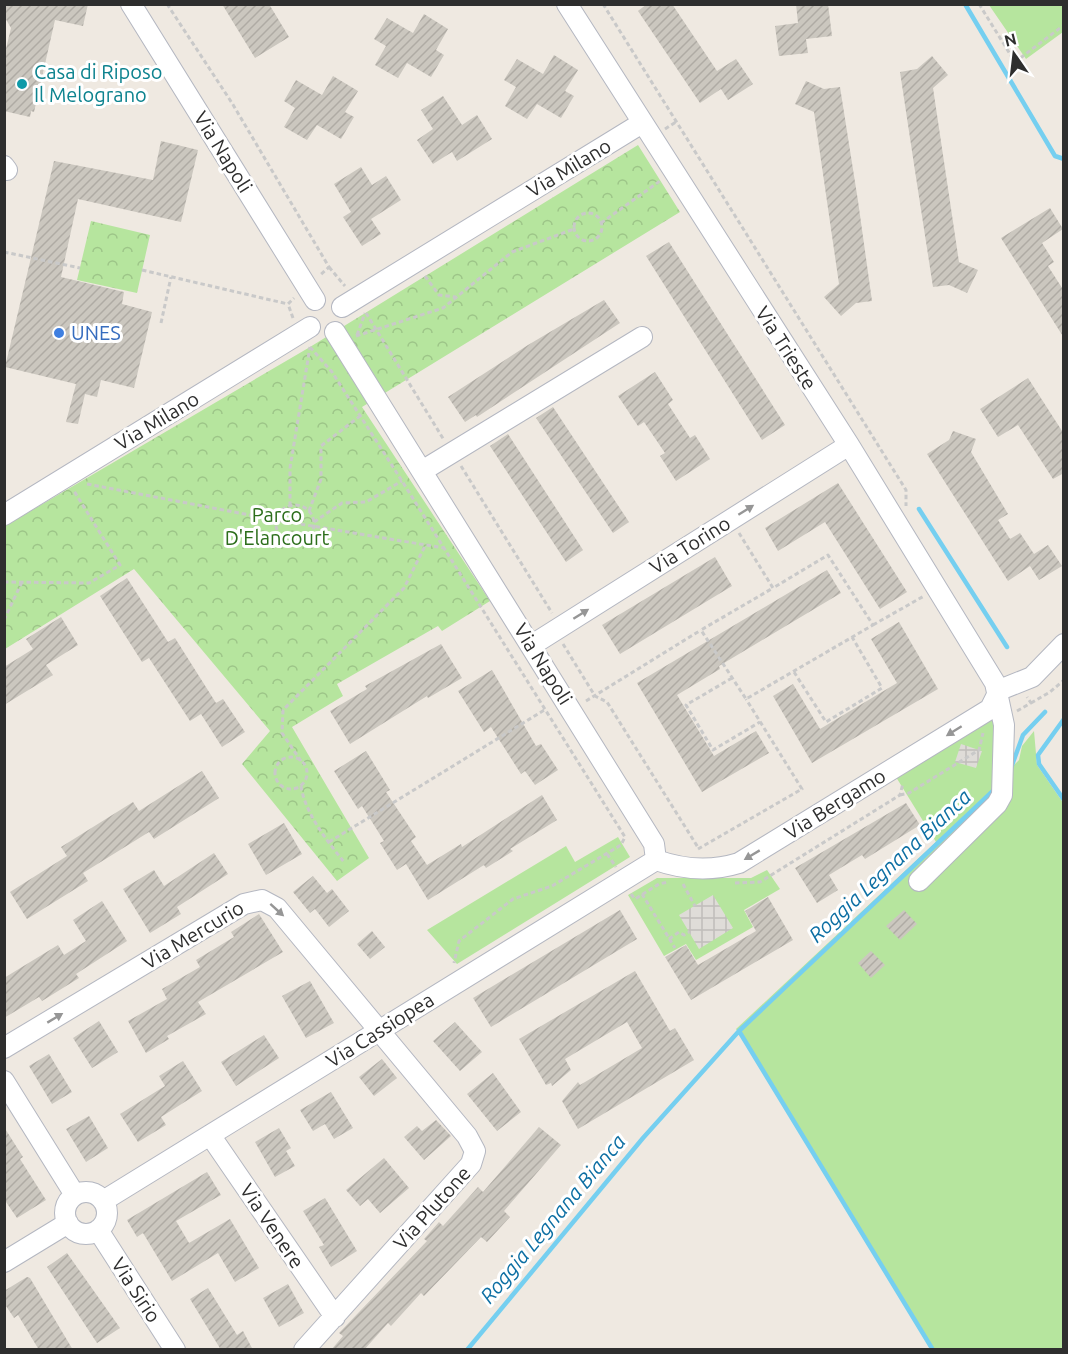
<svg xmlns="http://www.w3.org/2000/svg" width="1068" height="1354" viewBox="0 0 1068 1354" font-family="Ubuntu,sans-serif">
	<style>
		.grass { fill: #b6e59e }
		.park { fill: url(#park-crowns) }
		.plaza { fill: url(#plaza-grid) }
		.lines { fill: none; stroke-linecap: round; stroke-linejoin: round }
		.stream { stroke: #75cff0; stroke-width: 4.5 }
		.building { fill: url(#building-hatch) }
		.minor-casing { stroke: #b4b7c1; stroke-width: 22 }
		.path { stroke: #c9c9c9; stroke-width: 3; stroke-dasharray: 4.5 3; stroke-linecap: butt }
		.minor { stroke: #fff; stroke-width: 20 }
		.oneway { fill: #969696 }
		.culture-dot { fill: #0f9aa8; stroke: #fff; stroke-width: 2 }
		.shop-dot { fill: #3f7fe0; stroke: #fff; stroke-width: 2 }
		.labels { text-anchor: middle; stroke-width: 6; stroke-linejoin: round; paint-order: stroke }
		.culture-label { font-size: 20px; fill: #0d838f; stroke: #fff; text-anchor: start }
		.street-label { font-size: 20px; fill: #2e2e2e; stroke: #fff }
		.shop-label { font-size: 20px; fill: #366cbe; stroke: #fff; text-anchor: start }
		.park-label { font-size: 20px; fill: #2c6e1b; stroke: #fff }
		.water-label { font-size: 21px; font-style: italic; fill: #0d6fa3; stroke: #fff }
	</style>
	<defs>
		<pattern id="park-crowns" width="20" height="18" patternUnits="userSpaceOnUse" patternTransform="scale(1.5)"><rect width="20" height="18" fill="#b6e59e"/><path d="M2 6a3 3 0 1 1 6 0M12 15a3 3 0 1 1 6 0" fill="none" stroke="#9dc588"/></pattern>
		<pattern id="plaza-grid" width="8" height="8" patternUnits="userSpaceOnUse" patternTransform="scale(1.5)"><rect width="8" height="8" fill="#dfdcd8"/><path d="M0 4h8M4 0v8" fill="none" stroke="#c0bdba"/></pattern>
		<pattern id="building-hatch" width="6" height="6" patternUnits="userSpaceOnUse" patternTransform="scale(1.5)"><rect width="6" height="6" fill="#cbc7bf"/><path d="M-1 1l2-2M0 6l6-6M5 7l2-2" fill="none" stroke="#afaba4"/></pattern>
	</defs>
	<rect width="100%" height="100%" fill="#efe9e1"/>
	<!-- grass -->
	<path class="grass" d="M989,5H1063V32L1026,59Z
		M1000,712L998,781L1019,760L1022,746L1034,731L1037,765L1064,804L1063,1349H932L736,1029L936,842L896,777Z
		M618,837L630,857L457,964L427,930L566,846L575,862Z
		M767,870L780,889L744,910L753,927L696,960L686,944L664,956L628,895L657,878H751Z"/>
	<!-- park -->
	<path class="park" d="M638,145L680,212L362,407L490,601L442,631L438,626L337,684L343,696L292,727L369,858L337,881L242,764L270,731L134,569L5,649V526L310,347Z
		M91,221L150,235L137,293L77,280Z"/>
	<!-- plaza -->
	<path class="plaza" d="M961,744L982,751L976,768L955,762Z
		M713,895L733,928L699,949L679,915Z"/>
	<g class="lines">
		<!-- stream -->
		<path class="stream" d="M965,4L1055,156L1064,159
			M919,509L1007,647
			M1064,719L1038,755L1039,764L1064,800
			M1011,768L1023,735L1045,712
			M739,1031L933,1350
			M467,1350L643,1138L739,1031L995,789"/>
	</g>
	<!-- building -->
	<path class="building" d="M4,4H88L83,26L55,20L34,112L31,111L30,117L4,111V57L11,28L4,16Z
		M222,4H269L289,37L255,58Z
		M647,4H672L717,71L736,59L753,84L728,100L721,89L700,103L638,11Z
		M796,4H828L832,36L806,39L808,53L779,56L775,26L798,23Z
		M424,14L448,29L436,50L444,55L431,77L407,63L398,78L375,65L386,46L374,39L387,18L413,33Z
		M554,55L578,70L565,91L574,96L561,118L537,104L527,119L505,106L516,87L504,80L517,59L543,74Z
		M932,56L948,75L933,88L959,262L978,270L967,293L949,285L933,287L915,171L900,72L917,69Z
		M333,76L358,91L345,112L354,117L341,139L317,125L307,140L284,127L295,108L284,101L296,80L322,95Z
		M806,81L824,89L840,87L858,201L872,301L856,303L841,316L824,297L839,284L814,112L795,104Z
		M443,96L462,125L477,115L492,139L457,161L452,152L433,164L417,140L433,129L421,110Z
		M161,141L198,150L181,222L78,199L61,277L124,292L122,304L152,312L134,388L101,380L97,397L85,394L78,424L66,422L76,384L5,367L54,161L153,180Z
		M361,167L372,185L386,176L401,200L371,219L381,234L362,246L343,217L351,212L334,184Z
		M1050,208L1063,229L1042,243L1054,262L1048,266L1064,291V338L1001,238Z
		M669,242L785,425L762,440L646,256Z
		M604,300L620,323L477,417L476,415L465,422L448,397L528,345Z
		M655,372L673,400L668,404L690,438L695,435L710,459L676,481L660,456L665,453L644,422L638,426L618,396Z
		M1028,378L1064,434V473L1053,479L1018,425L998,437L980,409Z
		M553,407L629,522L613,533L536,418Z
		M953,431L976,439L971,452L1008,514L998,520L1010,539L1020,533L1034,554L1048,545L1062,566L1039,580L1030,566L1008,581L927,454L949,440Z
		M508,434L583,550L566,562L490,446Z
		M838,483L907,592L880,609L825,522L778,551L765,528Z
		M715,557L732,586L620,654L602,625Z
		M827,570L841,593L719,666L720,669L677,695L714,756L756,731L769,753L702,792L637,683Z
		M127,578L168,642L175,638L216,703L223,699L245,732L222,747L201,714L190,721L149,658L142,662L100,596Z
		M61,617L78,645L46,665L53,675L4,705V667L33,649L26,639Z
		M899,622L938,689L812,763L773,696L793,684L820,729L897,683L871,639Z
		M441,644L462,678L428,698L427,696L350,744L330,711L367,689L365,686Z
		M492,670L536,746L541,744L558,770L535,785L525,771L521,774L491,727L484,732L458,691Z
		M366,751L390,790L386,792L416,837L411,841L427,865L461,844L462,847L542,795L557,820L510,849L513,851L486,868L484,865L428,900L406,864L397,870L380,843L384,841L362,806L358,809L334,771Z
		M202,771L219,798L154,839L149,832L83,873L88,881L27,919L10,892L67,856L61,847L133,802L139,811Z
		M906,803L920,825L865,859L862,855L829,875L838,890L817,903L795,868Z
		M284,823L302,854L266,875L248,844Z
		M214,853L228,874L177,907L181,914L150,933L123,889L154,870L164,886Z
		M313,876L327,893L332,889L349,911L329,927L315,909L310,913L293,892Z
		M768,897L793,940L691,1000L665,957L686,945L698,965L756,931L745,911Z
		M102,901L127,941L76,974L79,978L42,1001L39,997L4,1018V978L58,945L64,955L86,941L73,920Z
		M620,910L637,939L491,1027L473,998Z
		M904,910L917,924L900,940L886,926Z
		M259,914L283,952L198,1002L206,1014L167,1036L169,1039L146,1053L128,1021L167,999L162,989L200,967L196,960L234,937L231,932Z
		M372,931L385,947L370,959L357,944Z
		M871,951L885,965L871,978L858,963Z
		M635,971L670,1031L675,1028L694,1060L578,1129L562,1101L578,1082L580,1085L642,1048L627,1022L565,1059L571,1070L552,1086L551,1083L546,1085L519,1039Z
		M310,981L334,1023L306,1038L282,996Z
		M99,1021L118,1052L92,1068L73,1038Z
		M455,1022L482,1052L460,1071L433,1041Z
		M264,1035L279,1058L236,1086L221,1062Z
		M49,1054L72,1092L52,1104L29,1066Z
		M382,1059L397,1078L374,1096L359,1077Z
		M183,1061L202,1091L161,1117L166,1125L138,1142L120,1114L165,1086L159,1076Z
		M493,1073L521,1112L497,1131L467,1094Z
		M331,1092L353,1128L334,1139L325,1124L313,1131L300,1110Z
		M89,1116L108,1148L86,1162L66,1129Z
		M436,1120L451,1136L424,1160L404,1137L417,1126L422,1131Z
		M4,1127L23,1157L20,1159L46,1200L17,1218L4,1199Z
		M539,1127L561,1145L504,1211L510,1217L487,1242L481,1237L424,1296L421,1293L391,1326L388,1323L364,1350H331L343,1336L339,1333L427,1241L424,1239L439,1222L443,1226L478,1187L483,1192Z
		M279,1128L291,1148L286,1151L295,1166L275,1177L255,1142Z
		M384,1158L409,1188L380,1213L368,1199L360,1206L346,1190Z
		M207,1172L221,1195L176,1221L189,1243L230,1219L259,1268L235,1282L218,1253L172,1281L143,1233L137,1237L127,1220Z
		M325,1198L357,1251L331,1267L319,1247L324,1245L303,1211Z
		M67,1253L120,1328L97,1343L47,1267Z
		M27,1277L30,1278L73,1350H39L18,1315L14,1318L4,1303V1291Z
		M288,1284L304,1313L279,1327L263,1298Z
		M208,1288L237,1335L243,1331L253,1350H221L190,1299Z"/>
	<g class="lines">
		<defs>
			<path id="minor" d="M131,4L315,300
				M567,4L849,445L995,683L1004,725L1002,795L997,804L919,881
				M4,166L7,170
				M342,307L642,123
				M335,332L654,844L656,860
				M422,471L642,337
				M4,515L310,327
				M532,645L849,445
				M997,691L1032,677L1064,644
				M656,860C684,870 710,872 739,863L990,709L997,695
				M4,1048L244,904L262,900L277,908L467,1136L475,1151L471,1164L304,1350
				M4,1081L75,1195
				M210,1135L335,1317
				M65 1213a21 21 0 1 1 42 0a21 21 0 1 1-42 0Z
				M103,1201L656,860
				M98,1230L175,1350
				M4,1262L68,1223"/>
		</defs>
		<!-- minor casing -->
		<use href="#minor" class="minor-casing"/>
		<!-- path -->
		<path class="path" d="M167,4L232,103L329,267L319,276
			M603,4L906,490V506
			M979,4L1015,62L1064,25
			M665,129L676,122
			M574 227a14 14 0 1 1 28 0a14 14 0 1 1-28 0Z
			M601,223L660,181
			M4,252L80,268
			M329,267L345,286
			M142,270L288,304
			M425,276L439,295L456,297
			M366,313L444,440
			M293,318L288,304L294,298
			M161,323L171,277
			M357,335L365,313
			M356,336L443,308L512,252L574,229
			M310,347L332,372L402,481L625,837L621,845L552,886L513,899L459,941L454,963
			M461,466L552,613
			M87,484L276,520L444,548
			M276 524a19 19 0 1 1 38 0a19 19 0 1 1-38 0Z
			M290,506V468L310,347
			M309,511L321,479V446L360,416
			M314,522L342,503L366,502L402,481
			M739,533L773,588L828,555L873,625L746,699L701,630L773,588
			M4,582L89,583L120,565L74,491
			M4,620L22,582
			M873,625L924,596
			M563,644L595,696L607,702L699,849
			M794,672L826,722L882,688L852,637
			M732,678L686,705L713,750L760,722
			M586,701L701,630
			M1031,703L1050,692L1064,680
			M1017,711L1031,703L1027,697
			M275 773a16 16 0 1 1 32 0a16 16 0 1 1-32 0Z
			M301,761L282,733L283,710L404,588L426,544
			M301,786C305,813 327,841 344,862
			M900,795L909,793L979,750L983,733
			M329,842L546,709
			M698,849L802,789L746,699
			M607,854L616,867
			M735,883L760,882L900,795L903,783
			M683,884L695,906
			M631,894L635,899L659,884L668,882
			M642,894L675,948
			M669,939L679,932L684,935L689,932"/>
		<!-- minor -->
		<use href="#minor" class="minor"/>
	</g>
	<!-- one-way arrows -->
	<defs><path id="oneway-solid" d="M-6-.8H1V-3.2L6.5 0L1 3.2V.8H-6Z" transform="scale(1.5)"/></defs>
	<g class="oneway">
		<use href="#oneway-solid" transform="translate(746 510) rotate(-32)"/>
		<use href="#oneway-solid" transform="translate(581 614) rotate(-32)"/>
		<use href="#oneway-solid" transform="translate(954 731) rotate(148)"/>
		<use href="#oneway-solid" transform="translate(752 855) rotate(149)"/>
		<use href="#oneway-solid" transform="translate(277 910) rotate(42)"/>
		<use href="#oneway-solid" transform="translate(55 1018) rotate(-31)"/>
	</g>
	<!-- markers -->
	<circle class="culture-dot" cx="22" cy="84" r="6"/>
	<circle class="shop-dot" cx="59" cy="333" r="6"/>
	<g class="labels">
		<!-- culture labels -->
		<g class="culture-label">
			<text x="34" y="79">Casa di Riposo<tspan x="34" dy="23">Il Melograno</tspan></text>
		</g>
		<!-- street labels -->
		<g class="street-label">
			<text transform="translate(223 152) rotate(58)" y="7">Via Napoli</text>
			<text transform="translate(569 168) rotate(-31)" y="7">Via Milano</text>
			<text transform="translate(786 348) rotate(57)" y="7">Via Trieste</text>
			<text transform="translate(157 421) rotate(-31)" y="7">Via Milano</text>
			<text transform="translate(690 545) rotate(-32)" y="7">Via Torino</text>
			<text transform="translate(543 664) rotate(58)" y="7">Via Napoli</text>
			<text transform="translate(835 804) rotate(-32)" y="7">Via Bergamo</text>
			<text transform="translate(193 935) rotate(-31)" y="7">Via Mercurio</text>
			<text transform="translate(380 1030) rotate(-32)" y="7">Via Cassiopea</text>
			<text transform="translate(432 1208) rotate(-48)" y="7">Via Plutone</text>
			<text transform="translate(272 1226) rotate(56)" y="7">Via Venere</text>
			<text transform="translate(136 1290) rotate(57)" y="7">Via Sirio</text>
		</g>
		<!-- shop labels -->
		<g class="shop-label">
			<text x="71" y="340">UNES</text>
		</g>
		<!-- park labels -->
		<g class="park-label">
			<text x="277" y="522">Parco<tspan x="277" dy="23">D'Elancourt</tspan></text>
		</g>
		<!-- water labels -->
		<g class="water-label">
			<text transform="translate(890 866) rotate(-43)" y="7">Roggia Legnana Bianca</text>
			<text transform="translate(553 1219) rotate(-50)" y="7">Roggia Legnana Bianca</text>
		</g>
	</g>
	<!-- border -->
	<rect width="1068" height="1354" fill="none" stroke="#2e2e2e" stroke-width="12"/>
	<!-- north arrow -->
	<g transform="translate(1014 54) rotate(346)" stroke="#ffffff" stroke-width="4.5" paint-order="stroke">
	<path d="M0-4.5L10 22L0 15L-10 22Z" fill="#2e2e2e"/>
	<text y="-9" font-size="16" font-weight="bold" text-anchor="middle" fill="#2e2e2e">N</text>
	</g>
</svg>
